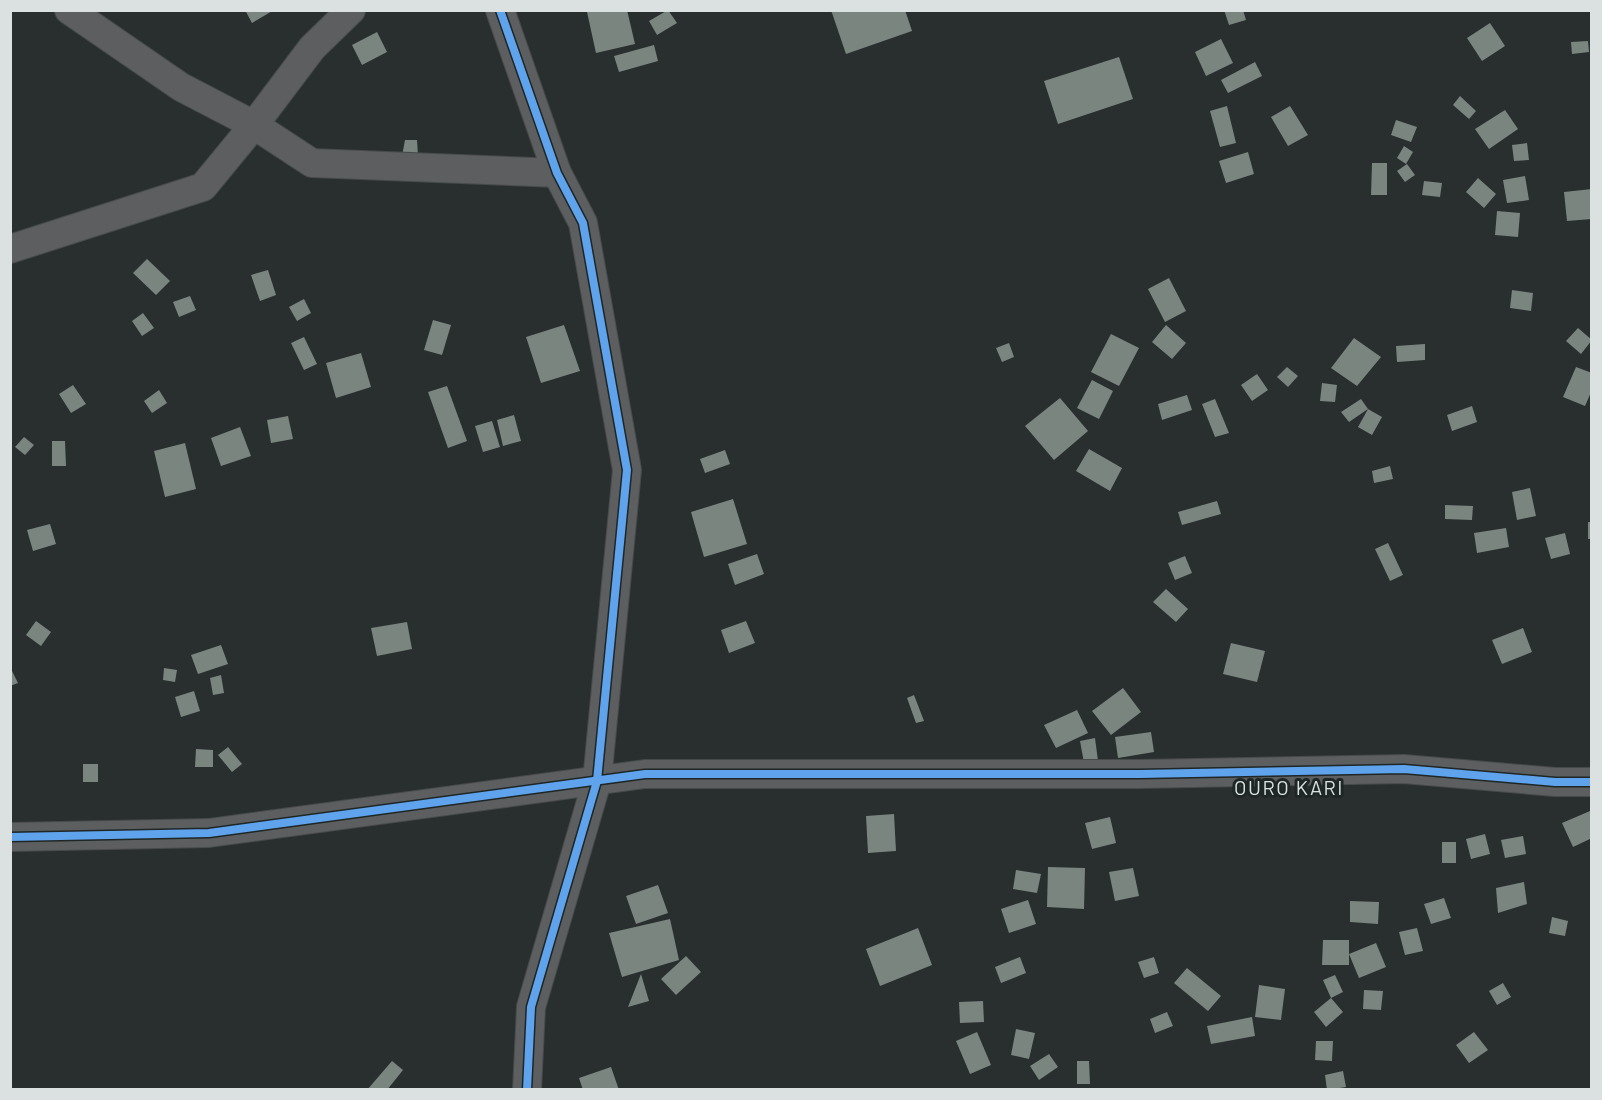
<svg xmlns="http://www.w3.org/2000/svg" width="1602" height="1100" font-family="Barlow,sans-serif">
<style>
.building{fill:#7a8580}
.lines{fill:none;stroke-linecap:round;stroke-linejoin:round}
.minor-casing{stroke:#464a4a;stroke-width:30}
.minor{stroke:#5c5e5f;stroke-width:28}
.cycleway-casing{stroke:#1e2626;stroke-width:11}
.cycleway{stroke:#60a3ed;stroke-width:8}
.labels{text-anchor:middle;stroke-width:6;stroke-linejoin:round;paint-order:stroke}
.quarter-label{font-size:20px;letter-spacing:1.5px;fill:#dbe1e1;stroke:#1e2626}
</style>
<rect width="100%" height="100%" fill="#292e2e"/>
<g class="building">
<path d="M245 10H274L252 23Z"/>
<path d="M594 10H627L635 44 596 53 587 12Z"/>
<path d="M668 10 677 23 657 35 649 21Z"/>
<path d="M831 10H905L912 31 846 54Z"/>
<path d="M1224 10H1243L1246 20 1229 25Z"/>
<path d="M1490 23 1505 46 1482 61 1467 38Z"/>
<path d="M377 32 387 52 362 65 352 45Z"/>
<path d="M1221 39 1233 63 1206 76 1195 52Z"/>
<path d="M1588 41 1589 52 1572 54 1571 42Z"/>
<path d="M654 45 658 61 619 72 614 56Z"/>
<path d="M1119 57 1133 99 1058 124 1044 81Z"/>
<path d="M1255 62 1262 76 1228 93 1221 80Z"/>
<path d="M1460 96 1476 111 1469 119 1453 105Z"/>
<path d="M1227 106 1236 143 1220 147 1210 111Z"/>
<path d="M1290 106 1308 135 1288 146 1271 117Z"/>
<path d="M1505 110 1518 129 1489 149 1475 129Z"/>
<path d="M1396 120 1417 127 1411 142 1391 135Z"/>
<path d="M405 140H417L418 156H402Z"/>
<path d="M1527 143 1529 160 1514 161 1512 145Z"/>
<path d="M1404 146 1413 152 1406 164 1397 158Z"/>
<path d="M1248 152 1254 174 1226 183 1219 161Z"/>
<path d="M1372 163H1387V195H1371Z"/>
<path d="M1407 164 1415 175 1405 182 1397 171Z"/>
<path d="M1525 176 1529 200 1507 203 1503 180Z"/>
<path d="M1478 178 1496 194 1484 208 1466 192Z"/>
<path d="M1424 181 1442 183 1440 197 1422 195Z"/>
<path d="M1592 189V219L1567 221 1564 192Z"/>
<path d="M1497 211 1520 213 1518 237 1495 235Z"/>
<path d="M147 259 170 281 156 295 133 273Z"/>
<path d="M268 270 276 295 260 301 251 275Z"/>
<path d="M1169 278 1186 311 1165 322 1148 289Z"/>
<path d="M1512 290 1533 293 1531 311 1510 308Z"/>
<path d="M190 296 196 310 179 317 173 302Z"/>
<path d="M304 299 311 313 297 321 289 307Z"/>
<path d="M143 313 154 328 142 336 132 321Z"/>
<path d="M433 320 451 325 442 355 424 350Z"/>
<path d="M564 325 580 371 541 383 526 337Z"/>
<path d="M1166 325 1186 343 1172 359 1152 342Z"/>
<path d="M1578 328 1592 340 1581 354 1566 341Z"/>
<path d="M1111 334 1139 348 1119 386 1091 372Z"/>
<path d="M304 337 317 364 304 370 291 343Z"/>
<path d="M1354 338 1381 357 1357 386 1331 368Z"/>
<path d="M1009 343 1014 357 1002 362 996 348Z"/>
<path d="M1425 344V360L1397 362 1396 346Z"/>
<path d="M361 353 371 387 336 398 326 363Z"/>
<path d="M1287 367 1298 376 1288 387 1277 377Z"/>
<path d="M1576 367 1592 373V390L1585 406 1563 397Z"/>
<path d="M1257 374 1268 390 1252 401 1241 385Z"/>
<path d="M1092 380 1113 391 1099 419 1077 408Z"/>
<path d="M1322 383 1337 385 1335 402 1320 401Z"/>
<path d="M73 385 86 404 71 413 59 394Z"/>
<path d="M447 386 467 441 448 448 428 392Z"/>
<path d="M159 390 167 403 152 413 144 401Z"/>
<path d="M1187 395 1192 410 1162 420 1158 404Z"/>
<path d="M1060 398 1088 431 1054 460 1025 426Z"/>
<path d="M1215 399 1229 433 1215 437 1202 404Z"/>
<path d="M1361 399 1368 409 1382 417 1372 435 1358 427 1368 409 1349 422 1341 412Z"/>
<path d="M1472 406 1477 422 1452 431 1447 415Z"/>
<path d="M514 415 521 441 503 446 497 420Z"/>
<path d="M288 416 293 439 271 443 267 420Z"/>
<path d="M492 421 500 447 483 452 475 426Z"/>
<path d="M240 427 251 456 221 466 211 438Z"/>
<path d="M24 437 34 445 25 455 15 447Z"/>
<path d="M52 441H65L66 466H52Z"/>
<path d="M185 443 196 489 165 497 154 451Z"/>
<path d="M1089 449 1122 468 1110 491 1076 471Z"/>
<path d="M725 450 730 464 705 473 700 459Z"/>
<path d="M1390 466 1393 479 1374 483 1372 471Z"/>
<path d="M1530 488 1536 516 1517 520 1512 492Z"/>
<path d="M733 499 747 544 704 557 691 512Z"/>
<path d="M1217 501 1221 514 1182 525 1178 512Z"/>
<path d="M1445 505 1473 506 1472 520 1445 519Z"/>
<rect x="1588" y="522" width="4" height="17"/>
<path d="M50 524 56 544 33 551 27 530Z"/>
<path d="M1506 528 1509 547 1477 553 1474 533Z"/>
<path d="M1565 533 1570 554 1551 559 1545 538Z"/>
<path d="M1388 543 1403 575 1390 581 1375 549Z"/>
<path d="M757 554 764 574 735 585 728 564Z"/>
<path d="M1185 556 1192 573 1175 580 1168 563Z"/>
<path d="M1166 589 1188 609 1176 622 1153 602Z"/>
<path d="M36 621 51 632 41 646 26 635Z"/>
<path d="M746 621 755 643 729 653 721 630Z"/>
<path d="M407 622 412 649 377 656 371 628Z"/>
<path d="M1523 628 1532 652 1502 664 1492 640Z"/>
<path d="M1231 643 1265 651 1257 682 1223 674Z"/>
<path d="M221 645 228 664 198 674 191 655Z"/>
<path d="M10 667 18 683 10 686Z"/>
<path d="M164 668 177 670 175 682 163 680Z"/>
<path d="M221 675 224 693 213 695 210 678Z"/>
<path d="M1123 688 1141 712 1111 735 1092 711Z"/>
<path d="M194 691 200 711 181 717 175 697Z"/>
<path d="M914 695 924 721 916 723 907 698Z"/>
<path d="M1077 710 1088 733 1056 748 1044 725Z"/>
<path d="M1151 732 1154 752 1118 758 1115 737Z"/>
<path d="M1095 738 1098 761 1084 763 1080 741Z"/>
<path d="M228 747 242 764 232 772 218 755Z"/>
<path d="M196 749 213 750V767H195Z"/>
<rect x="83" y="764" width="15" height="18"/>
<path d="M1590 811 1592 815V838L1573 847 1562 823Z"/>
<path d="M894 814 896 851 868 853 866 816Z"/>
<path d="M1110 817 1116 843 1092 849 1085 823Z"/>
<path d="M1485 834 1490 854 1471 859 1466 839Z"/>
<path d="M1523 836 1526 854 1505 858 1501 840Z"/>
<rect x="1442" y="842" width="14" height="21"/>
<path d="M1048 867 1085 868 1084 909 1047 907Z"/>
<path d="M1133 868 1139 896 1115 901 1109 872Z"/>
<path d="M1016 870 1041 874 1037 893 1013 889Z"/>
<path d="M1524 882 1527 904 1498 913 1496 888Z"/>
<path d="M658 885 668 913 636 924 626 896Z"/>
<path d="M1444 898 1451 918 1431 924 1424 904Z"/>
<path d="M1028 900 1036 924 1009 933 1001 909Z"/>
<path d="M1350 901 1379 902 1378 924 1350 922Z"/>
<path d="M1552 917 1568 921 1565 936 1549 933Z"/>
<path d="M670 919 679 960 622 977 609 933Z"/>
<path d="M918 928 932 965 880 986 866 949Z"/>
<path d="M1417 928 1423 951 1405 955 1399 932Z"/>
<path d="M1323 940H1349V965H1322Z"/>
<path d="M1376 943 1386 967 1359 978 1349 954Z"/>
<path d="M686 956 701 972 676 995 661 979Z"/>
<path d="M1020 957 1026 973 1001 983 995 967Z"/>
<path d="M1154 957 1159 973 1144 978 1138 962Z"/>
<path d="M1187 968 1221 996 1208 1011 1174 983Z"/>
<path d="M641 974 649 1001 628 1007Z"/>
<path d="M1335 975 1343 992 1331 998 1323 980Z"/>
<path d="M1503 983 1511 997 1497 1005 1489 991Z"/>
<path d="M1259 985 1285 989 1281 1020 1255 1017Z"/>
<path d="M1364 990 1383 991 1381 1010 1363 1009Z"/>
<path d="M1331 998 1343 1012 1326 1027 1314 1012Z"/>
<path d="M983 1001 984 1022 960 1023 959 1002Z"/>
<path d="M1167 1012 1173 1026 1155 1033 1150 1019Z"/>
<path d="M1252 1017 1255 1036 1211 1044 1207 1026Z"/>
<path d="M1016 1029 1035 1033 1029 1059 1011 1055Z"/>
<path d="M977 1032 991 1065 970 1074 956 1041Z"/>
<path d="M1474 1032 1488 1050 1469 1063 1456 1045Z"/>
<path d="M1316 1041H1333L1332 1061 1315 1060Z"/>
<path d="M1049 1054 1058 1067 1039 1080 1030 1066Z"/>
<path d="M392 1061 403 1070 387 1090H367Z"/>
<path d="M1077 1061H1089L1090 1084H1077Z"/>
<path d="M611 1067 619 1090H583L579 1078Z"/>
<path d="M1343 1071 1346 1087 1327 1090 1325 1075Z"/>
</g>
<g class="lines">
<defs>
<g id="minor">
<path d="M69 10 181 87 254 125 312 163 557 173"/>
<path d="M500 10 557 173 583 223 627 470 597 781 531 1007 527 1090"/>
<path d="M10 249 203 187 254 125 312 48 351 10"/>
<path d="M10 837 209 833 645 774H1140L1404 769 1555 782H1592"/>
</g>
</defs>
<use href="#minor" class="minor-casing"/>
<use href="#minor" class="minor"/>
<defs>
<g id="cycleway">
<path d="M500 10 557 173 583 223 627 470 597 781 531 1007 527 1090"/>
<path d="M10 837 209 833 645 774H1140L1404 769 1555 782H1592"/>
</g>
</defs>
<use href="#cycleway" class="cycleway-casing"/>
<use href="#cycleway" class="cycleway"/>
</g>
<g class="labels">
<g class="quarter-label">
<text x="1289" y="795">OURO KARI</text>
</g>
</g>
<rect width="1602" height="1100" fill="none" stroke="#dbe1e1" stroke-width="24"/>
</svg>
